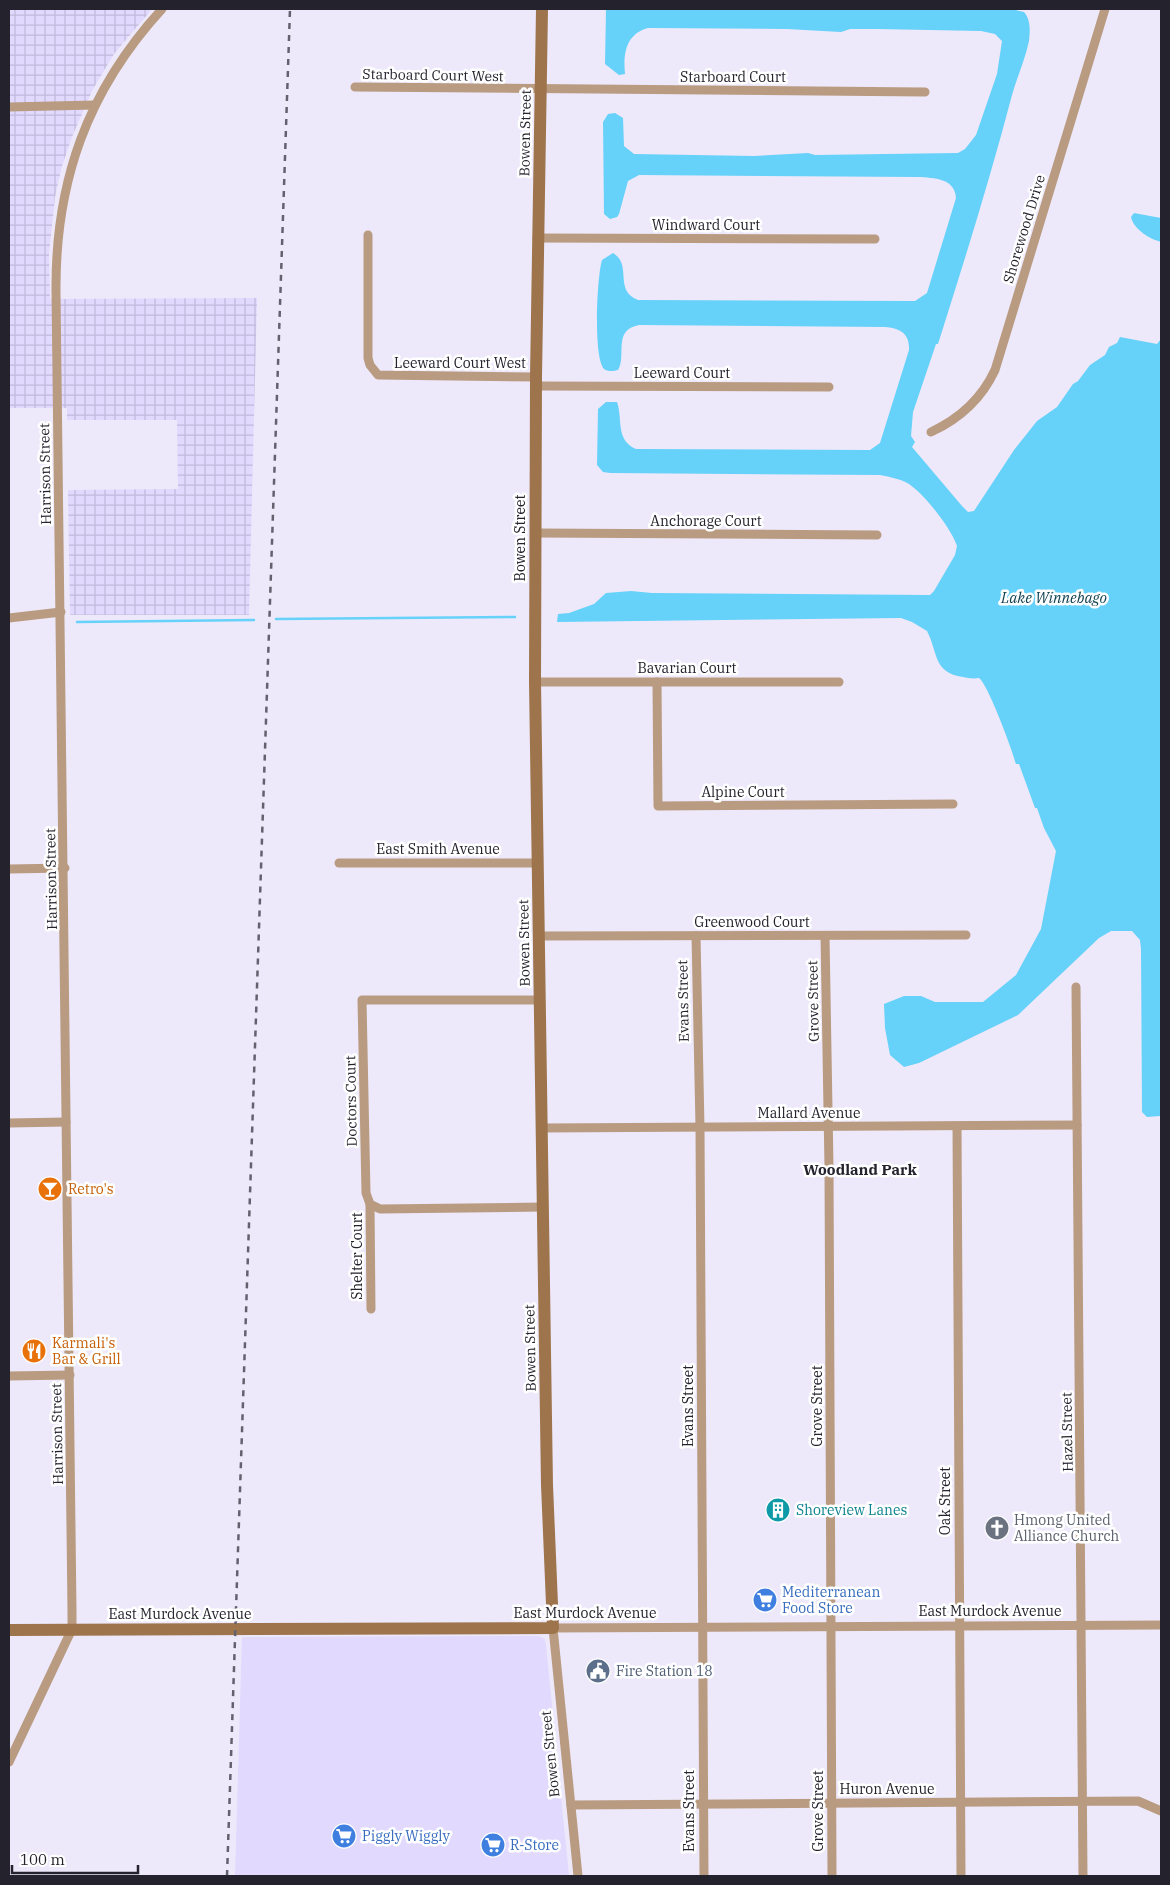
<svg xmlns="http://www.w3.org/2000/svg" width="1170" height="1885" font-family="'IBM Plex Serif',serif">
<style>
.built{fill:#e1d9fe}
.industrial{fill:url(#industrial-grid)}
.water{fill:#66d1f9}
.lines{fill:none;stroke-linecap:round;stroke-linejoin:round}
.stream{stroke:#66d1f9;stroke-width:2.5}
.minor{stroke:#b99b81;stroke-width:9}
.secondary{stroke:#9e744c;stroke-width:12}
.rail{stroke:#64616f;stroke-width:2.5;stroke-dasharray:6 6;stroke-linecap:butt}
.labels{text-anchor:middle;stroke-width:5;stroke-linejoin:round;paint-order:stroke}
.street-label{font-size:14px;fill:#24222d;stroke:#fff}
.food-label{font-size:14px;fill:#c56008;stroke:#fff;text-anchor:start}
.culture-label{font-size:14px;fill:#0d838f;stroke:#fff;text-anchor:start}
.worship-label{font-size:14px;fill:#5b616d;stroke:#fff;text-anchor:start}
.shop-label{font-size:14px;fill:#366cbe;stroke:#fff;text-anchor:start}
.service-label{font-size:14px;fill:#4e5e75;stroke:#fff;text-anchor:start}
.water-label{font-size:15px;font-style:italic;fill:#0e3f4f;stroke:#fff}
.neighbourhood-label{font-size:15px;font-weight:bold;fill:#24222d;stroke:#fff}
</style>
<defs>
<pattern id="industrial-grid" width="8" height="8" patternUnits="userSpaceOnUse" patternTransform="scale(1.25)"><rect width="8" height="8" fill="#e1d9fe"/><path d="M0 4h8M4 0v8" fill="none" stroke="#c1bada"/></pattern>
</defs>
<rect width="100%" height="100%" fill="#ede9fb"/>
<path class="built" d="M539 1636 545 1639 546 1645 569 1876H235L242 1637Z"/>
<path class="industrial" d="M9 9H152L114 54 93 89 72 137 62 166 55 197 49 254 50 299 257 298 249 615H70L68 490 178 489 177 420H67V408H9Z"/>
<g class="water">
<path d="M606 9H1011L1024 12C1031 20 1030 31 1029 41 1025 60 1017 77 1012 95 990 179 964 262 938 344H936L913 412 911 436 915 442 912 447 962 506 968 512 974 511 1014 450 1037 421 1057 407 1073 384 1078 381 1090 365 1105 355 1109 347 1117 343 1120 337 1157 344 1161 339 1160 1116 1147 1117 1142 1112 1141 949 1140 940 1132 931H1111L1099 938 1018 1015 919 1063 904 1067 890 1055 885 1028 884 1004 904 996H921L935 1002H983L1016 975 1041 929 1056 851 1044 828 1037 808H1035L1019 764H1016C1013 752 988 684 979 678 973 679 968 678 963 677 933 673 938 652 927 631L912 622 901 618 557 622 558 614 569 613 594 604 606 593 631 591 652 593 930 595 934 591 955 555 957 546C951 528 925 495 909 484 901 479 890 477 880 475L610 473 603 472 597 465 598 409 606 402H617C623 419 615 440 636 449L870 450 880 443 909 350C910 333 899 328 885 327L639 325C612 330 627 356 618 370 614 371 608 372 604 369 593 357 597 276 602 260L613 253C633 265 613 290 638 300L915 301 927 293 956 198C955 178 934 178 918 177L639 175 628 181 619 214 617 217 610 219 604 214 603 122 608 114 615 113 623 118 624 146 634 154 754 156 808 153 815 155 958 153 965 149 976 135 997 74 1002 41 995 34 981 31 877 29H850L841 32 787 29 648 28C626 34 623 53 625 74L619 75 605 64Z"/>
<path d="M1134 213 1161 218V242C1150 239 1134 230 1131 217Z"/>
</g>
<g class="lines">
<g class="stream">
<path d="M276 619 515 617"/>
<path d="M77 622 254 620"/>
</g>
<g class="minor">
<path d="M355 87 925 92"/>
<path d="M9 107 95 105"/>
<path d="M368 235V358L370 365 378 375 536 377"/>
<path d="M537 238 875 239"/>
<path d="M536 386 829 387"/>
<path d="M931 432C959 419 982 398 995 370L1105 9"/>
<path d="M535 533 877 535"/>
<path d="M9 618 61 612"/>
<path d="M535 682H839"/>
<path d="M657 682 658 806 953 804"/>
<path d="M339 863H538"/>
<path d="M9 869 65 868"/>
<path d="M539 936 966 935"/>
<path d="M696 936 700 1127 704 1876"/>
<path d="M825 936 829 1167 832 1876"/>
<path d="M1076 987 1083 1876"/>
<path d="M540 1000H362L366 1193 370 1204 380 1209 543 1207"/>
<path d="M9 1123 66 1122"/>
<path d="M957 1126 961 1876"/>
<path d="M542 1128 1077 1125"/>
<path d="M370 1204 371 1309"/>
<path d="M9 1376 70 1375"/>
<path d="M9 1762 72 1629V1611L56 292C55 182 87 91 162 9"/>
<path d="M571 1805 1138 1801 1161 1811"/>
<path d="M578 1876 553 1628 1161 1625"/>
</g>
<path class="secondary" d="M9 1630 553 1628 547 1485 535 682 536 377 542 9"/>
<path class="rail" d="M227 1876 290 9"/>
</g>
<defs>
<symbol id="bar-disc" viewBox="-11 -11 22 22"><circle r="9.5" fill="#e8710a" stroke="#fff"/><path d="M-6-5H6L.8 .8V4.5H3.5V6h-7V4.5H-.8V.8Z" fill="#fff"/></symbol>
<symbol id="restaurant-disc" viewBox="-11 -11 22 22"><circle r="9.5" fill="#e8710a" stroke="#fff"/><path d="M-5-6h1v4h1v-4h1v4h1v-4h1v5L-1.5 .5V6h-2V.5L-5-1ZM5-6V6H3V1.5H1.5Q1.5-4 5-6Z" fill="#fff"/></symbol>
<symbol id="building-disc" viewBox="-11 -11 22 22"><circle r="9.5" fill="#0f9aa8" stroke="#fff"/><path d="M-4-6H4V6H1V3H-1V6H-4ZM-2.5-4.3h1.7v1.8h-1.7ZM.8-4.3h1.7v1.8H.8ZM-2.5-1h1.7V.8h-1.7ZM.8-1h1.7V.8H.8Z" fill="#fff"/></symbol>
<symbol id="church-disc" viewBox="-11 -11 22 22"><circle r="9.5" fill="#6b7280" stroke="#fff"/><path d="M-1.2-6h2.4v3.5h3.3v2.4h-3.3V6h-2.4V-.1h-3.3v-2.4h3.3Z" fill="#fff"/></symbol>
<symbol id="supermarket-disc" viewBox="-11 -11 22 22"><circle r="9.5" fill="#3f7fe0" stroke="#fff"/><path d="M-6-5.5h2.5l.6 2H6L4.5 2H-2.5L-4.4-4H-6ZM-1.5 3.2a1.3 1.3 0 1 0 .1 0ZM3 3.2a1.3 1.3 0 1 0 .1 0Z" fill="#fff"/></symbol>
<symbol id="civic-disc" viewBox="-11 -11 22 22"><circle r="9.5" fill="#5c6f8a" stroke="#fff"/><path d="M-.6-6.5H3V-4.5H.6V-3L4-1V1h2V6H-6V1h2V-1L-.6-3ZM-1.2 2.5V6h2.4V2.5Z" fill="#fff"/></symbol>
</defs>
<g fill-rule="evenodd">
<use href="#bar-disc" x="36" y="1175" width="28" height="28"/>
<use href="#restaurant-disc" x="20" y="1337" width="28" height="28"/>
<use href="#building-disc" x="764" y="1496" width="28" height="28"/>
<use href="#church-disc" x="983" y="1514" width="28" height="28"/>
<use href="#supermarket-disc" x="751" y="1586" width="28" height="28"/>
<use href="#civic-disc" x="584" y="1657" width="28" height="28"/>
<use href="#supermarket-disc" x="330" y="1822" width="28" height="28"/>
<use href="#supermarket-disc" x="479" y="1831" width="28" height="28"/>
</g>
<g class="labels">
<g class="street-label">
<text transform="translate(433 75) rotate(1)" y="5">Starboard Court West</text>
<text x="733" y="82">Starboard Court</text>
<text transform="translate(525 133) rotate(-89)" y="5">Bowen Street</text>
<text x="706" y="230">Windward Court</text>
<text transform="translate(1024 229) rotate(-73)" y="5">Shorewood Drive</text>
<text x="460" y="368">Leeward Court West</text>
<text x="682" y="378">Leeward Court</text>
<text transform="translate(45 474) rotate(-91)" y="5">Harrison Street</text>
<text x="706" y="526">Anchorage Court</text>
<text transform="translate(520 538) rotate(-90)" y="5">Bowen Street</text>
<text x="687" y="673">Bavarian Court</text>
<text x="743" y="797">Alpine Court</text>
<text x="438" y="854">East Smith Avenue</text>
<text transform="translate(51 879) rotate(-91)" y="5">Harrison Street</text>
<text x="752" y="927">Greenwood Court</text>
<text transform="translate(524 943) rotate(-91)" y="5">Bowen Street</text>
<text transform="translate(683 1001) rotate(-91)" y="5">Evans Street</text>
<text transform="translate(813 1001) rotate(-91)" y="5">Grove Street</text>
<text transform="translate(351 1101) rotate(-91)" y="5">Doctors Court</text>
<text x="809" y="1118">Mallard Avenue</text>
<text transform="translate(357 1256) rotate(-90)" y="5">Shelter Court</text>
<text transform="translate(530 1348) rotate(-91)" y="5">Bowen Street</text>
<text transform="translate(688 1406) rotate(-90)" y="5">Evans Street</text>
<text transform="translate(817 1406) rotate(-90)" y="5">Grove Street</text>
<text transform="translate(1067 1432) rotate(-91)" y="5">Hazel Street</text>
<text transform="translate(57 1434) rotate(-91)" y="5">Harrison Street</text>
<text transform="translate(945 1501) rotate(-90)" y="5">Oak Street</text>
<text x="990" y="1616">East Murdock Avenue</text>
<text x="585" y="1618">East Murdock Avenue</text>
<text x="180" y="1619">East Murdock Avenue</text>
<text transform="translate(550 1754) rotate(-96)" y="5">Bowen Street</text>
<text x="887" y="1794">Huron Avenue</text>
<text transform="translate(689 1811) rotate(-90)" y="5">Evans Street</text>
<text transform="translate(818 1811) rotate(-90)" y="5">Grove Street</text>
</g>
<g class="food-label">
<text x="68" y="1194">Retro's</text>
<text x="52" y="1348">Karmali's<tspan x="52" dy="16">Bar &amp; Grill</tspan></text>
</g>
<g class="culture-label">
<text x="796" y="1515">Shoreview Lanes</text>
</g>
<g class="worship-label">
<text x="1014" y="1525">Hmong United<tspan x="1014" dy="16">Alliance Church</tspan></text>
</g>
<g class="shop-label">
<text x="782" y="1597">Mediterranean<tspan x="782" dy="16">Food Store</tspan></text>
<text x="362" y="1841">Piggly Wiggly</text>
<text x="510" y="1850">R-Store</text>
</g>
<g class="service-label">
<text x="616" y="1676">Fire Station 18</text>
</g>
<g class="water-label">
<text x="1054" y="603">Lake Winnebago</text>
</g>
<g class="neighbourhood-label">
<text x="860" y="1175">Woodland Park</text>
</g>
</g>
<rect width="1170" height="1885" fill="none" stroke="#24222d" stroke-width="20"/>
<path d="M12 1865v8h126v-8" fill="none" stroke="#24222d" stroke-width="2.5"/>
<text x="20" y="1865" font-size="15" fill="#24222d" stroke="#ffffff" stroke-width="4" paint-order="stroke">100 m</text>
</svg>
